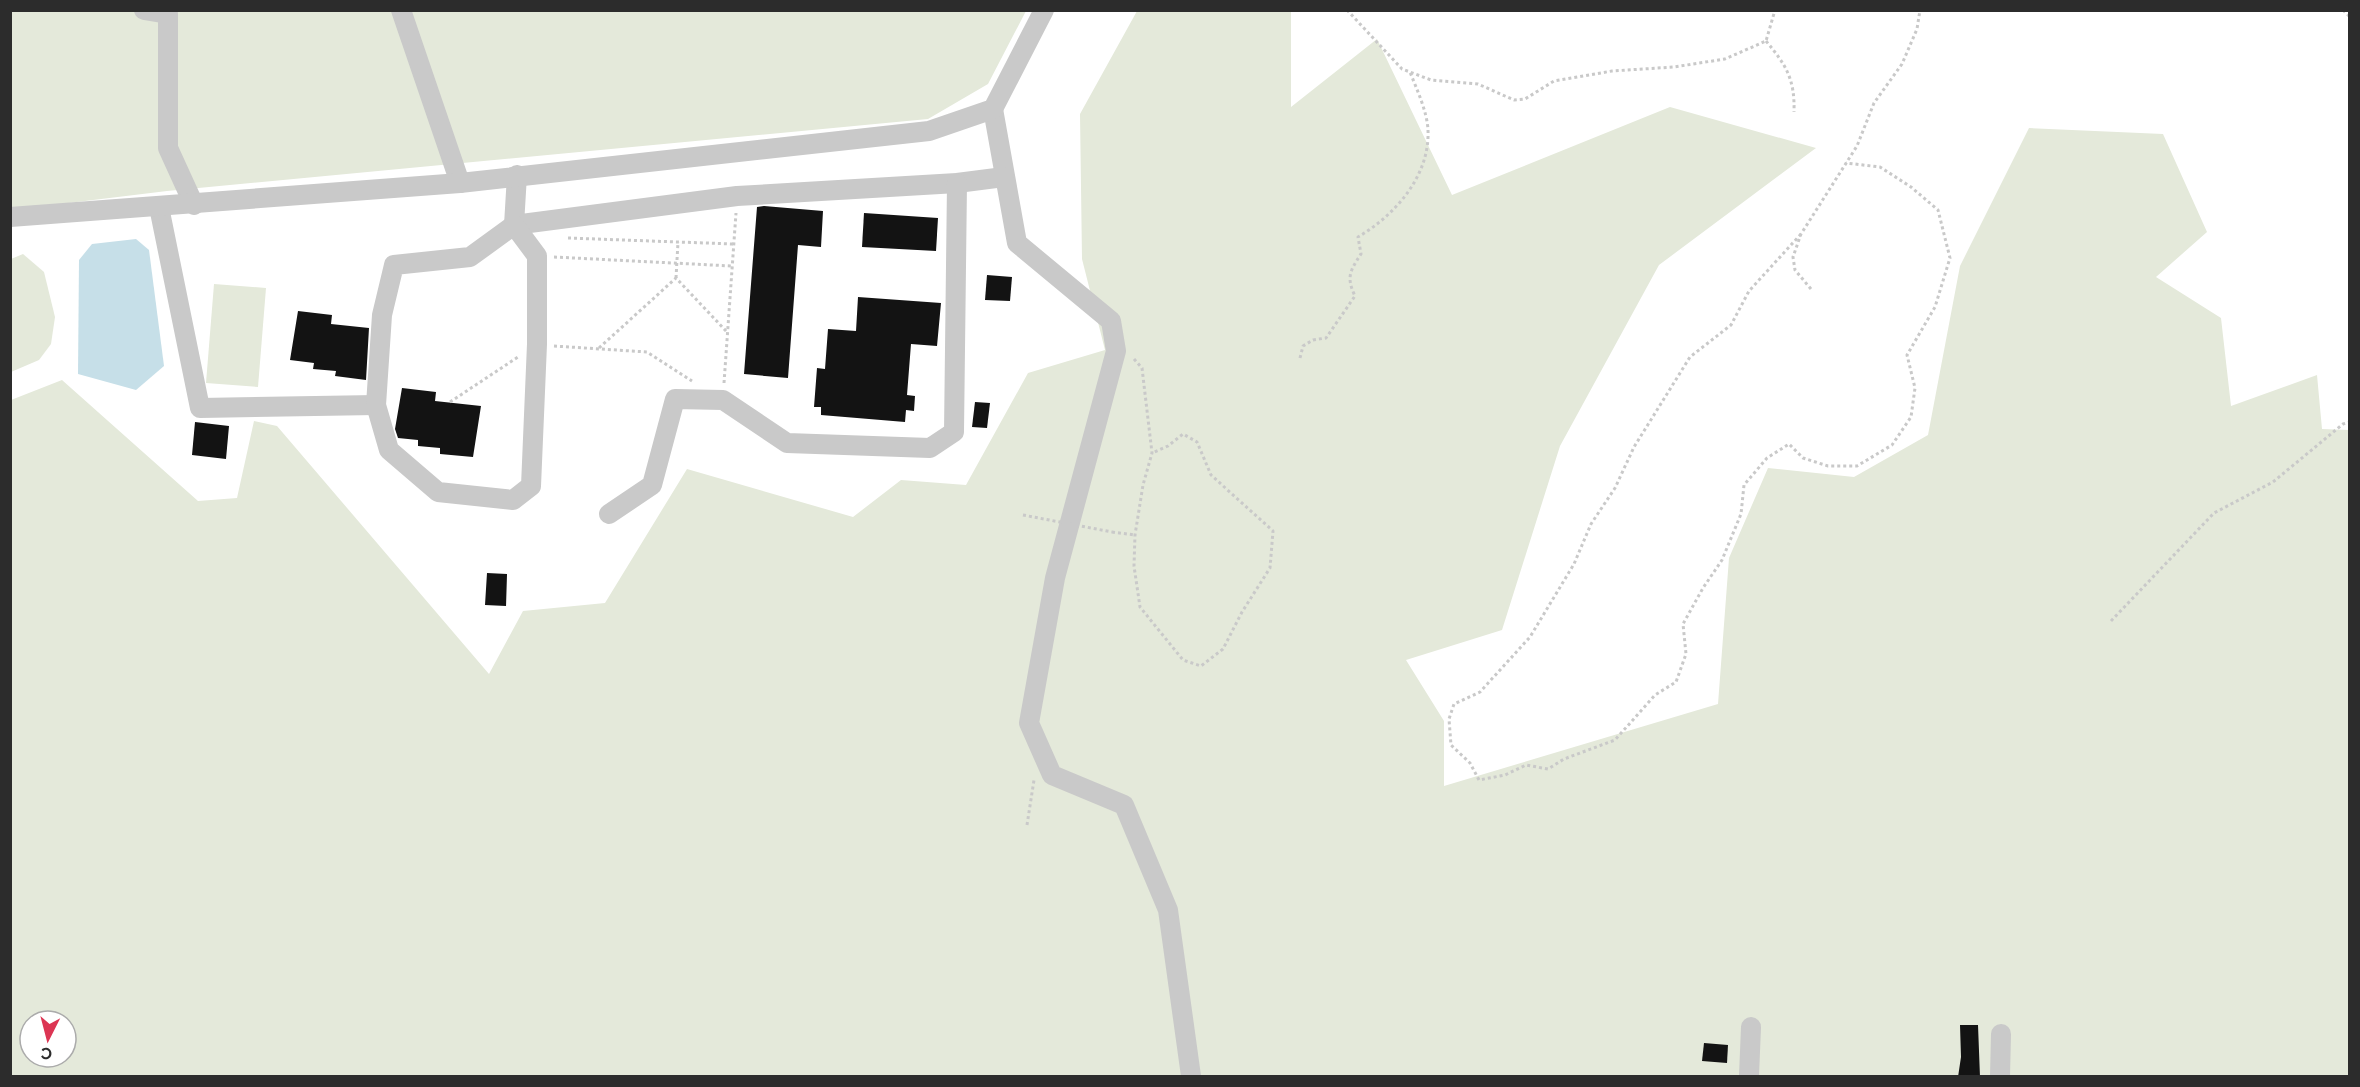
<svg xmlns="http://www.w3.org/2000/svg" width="2360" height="1087" font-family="Raleway,sans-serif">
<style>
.green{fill:#e4e9da;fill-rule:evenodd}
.water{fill:#c6dfe8}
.building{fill:#131313}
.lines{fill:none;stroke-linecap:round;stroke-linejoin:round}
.path{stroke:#c9c9c9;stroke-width:3;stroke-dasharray:3 3;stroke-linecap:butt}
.minor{stroke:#c9c9c9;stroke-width:20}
.path-bridge{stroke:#c9c9c9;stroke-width:3;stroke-dasharray:3 3;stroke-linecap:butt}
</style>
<rect width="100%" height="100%" fill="#fff"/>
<g class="green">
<path d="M10 11H1026L988 84 928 119 167 191 11 210Z"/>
<path d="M1137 11H1291V107L1377 39 1452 195 1670 107 1816 148 1659 265 1560 446 1502 630 1406 660 1444 721V786L1718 704 1729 558 1768 468 1854 477 1928 435 1960 266 2029 128 2163 134 2207 232 2156 277 2221 318 2231 406 2317 375 2322 429 2349 430V1076H11V400L62 380 198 501 237 498 254 421 277 426 489 674 523 611 605 603 687 469 853 517 901 480 966 485 1028 373 1105 350 1082 259 1080 114ZM30 1021H66V1057H30Z"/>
<path d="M23 254 44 272 55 317 51 344 39 360 11 372V259Z"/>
<path d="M214 284 266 288 258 387 206 383Z"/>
</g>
<path class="water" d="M136 239 149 250 164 366 136 390 78 374 79 260 92 244Z"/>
<g class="building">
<path d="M764 206 823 211 821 247 798 245 788 378 744 374 757 207Z"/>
<path d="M864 213 938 218 936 251 862 247Z"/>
<path d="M987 275 1012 277 1010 301 985 300Z"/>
<path d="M858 297 941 303 937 346 911 344 907 395 915 396 914 411 906 410 905 422 821 415V407H814L817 368 825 369 828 329 856 331Z"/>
<path d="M298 311 332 315 331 324 369 328 366 380 335 376 336 371 313 369 314 363 290 360Z"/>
<path d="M402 388 436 392 435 401 481 406 473 457 440 454V448L418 446V440L398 438 395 429Z"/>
<path d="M975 402 990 403 987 428 972 427Z"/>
<path d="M195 422 229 426 226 459 192 455Z"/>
<path d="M487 573 507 574 506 606 485 605Z"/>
<path d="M1960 1025H1978L1980 1077H1958L1961 1057Z"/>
<path d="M1704 1043 1728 1045 1727 1063 1702 1061Z"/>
</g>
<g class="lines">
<g class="path">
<path d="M1347 10 1402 69 1431 80 1478 84 1514 100 1525 99 1554 81 1612 71 1674 67 1725 59 1766 41 1775 10"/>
<path d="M2343 10 2350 17"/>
<path d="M1766 41C1786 65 1795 79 1794 112"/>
<path d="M1801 234 1749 291 1731 325 1690 357 1634 447 1615 488 1591 524 1574 564 1530 637 1480 692 1454 704 1449 719 1451 745 1470 763 1479 780 1505 775 1526 765 1548 769 1564 759 1615 740 1655 695 1676 682 1686 654 1683 624 1703 588 1722 560 1741 514 1744 485 1767 458 1789 444 1803 458 1828 466H1857L1892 445 1911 417 1915 388 1907 355 1935 307 1950 258 1938 210 1911 187 1880 167 1846 163"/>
<path d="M568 238 733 244"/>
<path d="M554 257 732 266"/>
<path d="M676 278 678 242"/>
<path d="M1811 289 1795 270 1793 257 1801 234 1857 146 1874 103 1902 64 1917 29 1920 10"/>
<path d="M554 346 647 352 692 381"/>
<path d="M599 348 676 278 727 332"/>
<path d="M1300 358 1303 346 1313 340 1326 338 1355 296C1346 277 1350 271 1361 254L1358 237C1395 215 1430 176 1428 130 1427 111 1417 90 1410 72"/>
<path d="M1134 359 1142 368 1152 453 1143 485 1135 535 1134 566 1140 607 1183 660 1201 666 1223 649 1242 612 1270 568 1273 531 1211 475 1197 442 1183 434 1168 446 1152 453"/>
<path d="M724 383 736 213"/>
<path d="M450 402 518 357"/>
<path d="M1112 532 1135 535"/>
<path d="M2111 621 2214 513 2273 482 2343 424 2350 422"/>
<path d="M1027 825 1034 780"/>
</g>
<g class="minor">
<path d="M144 10 168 14V148L194 205"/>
<path d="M401 10 460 183"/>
<path d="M993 109 1017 243 1111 321 1116 351 1055 578 1029 723 1052 775 1124 805 1168 910 1191 1076"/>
<path d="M517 175 514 225 737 196 957 183 1004 177"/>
<path d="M159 207 200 408 376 405"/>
<path d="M10 217 460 183 929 131 993 109 1044 10"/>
<path d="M514 225 537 256V344L531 486 513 500 438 492 389 450 376 405 382 315 394 265 470 257Z"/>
<path d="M609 514 652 485 675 399 723 400 787 443 930 448 954 432 957 183"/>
<path d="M1749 1076 1751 1027"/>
<path d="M2000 1076 2001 1034"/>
</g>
<path class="path-bridge" d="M1023 515 1112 532"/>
</g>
<rect width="2360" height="1087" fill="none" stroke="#2c2c2c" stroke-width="24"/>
<g transform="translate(48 1039) rotate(186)"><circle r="28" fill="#ffffff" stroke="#ababab" stroke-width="1.5"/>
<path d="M0-4.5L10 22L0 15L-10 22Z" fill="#dc3553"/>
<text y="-9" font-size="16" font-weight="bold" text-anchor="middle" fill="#2c2c2c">С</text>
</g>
</svg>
